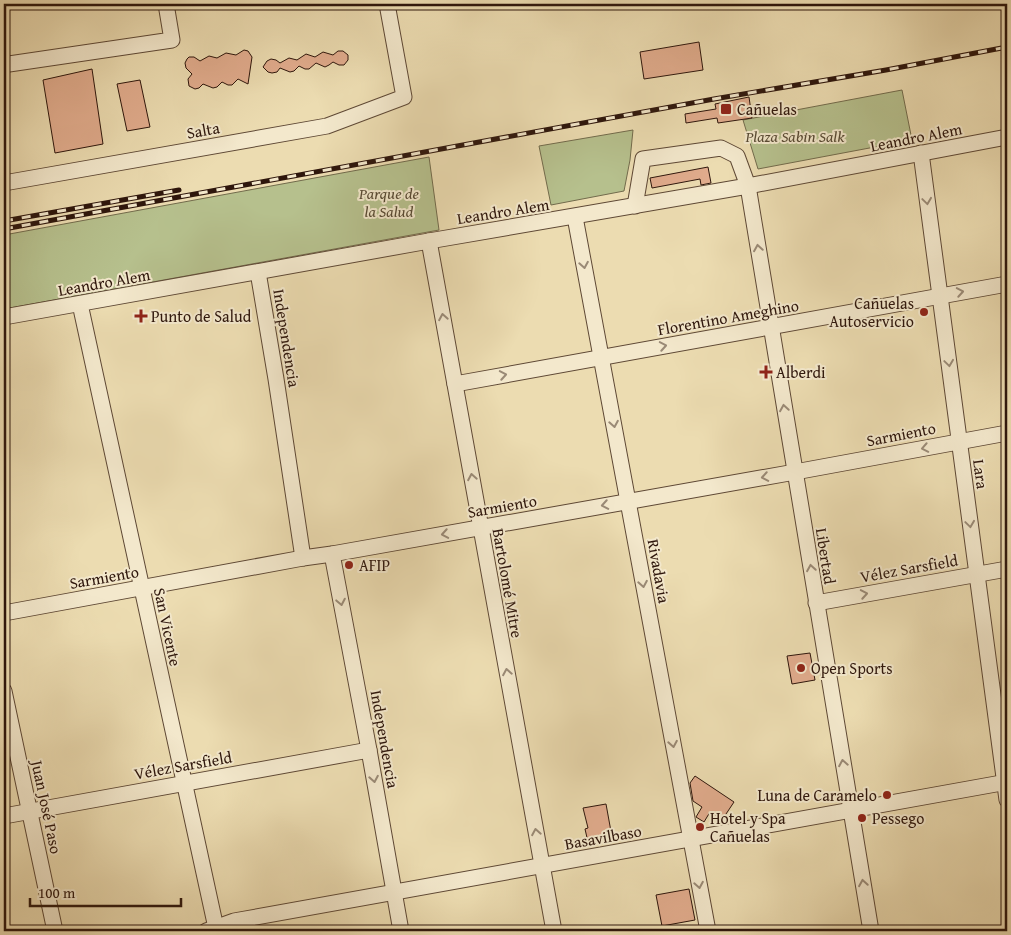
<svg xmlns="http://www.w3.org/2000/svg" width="1011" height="935" font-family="'Gentium Book Plus',serif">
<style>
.green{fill:#b6c08d;stroke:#726b4c}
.building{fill:#e1ac8d;stroke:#2e160c}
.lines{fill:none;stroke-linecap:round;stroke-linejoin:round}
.minor-casing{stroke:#5e4835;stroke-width:17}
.minor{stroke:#f3e8cc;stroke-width:15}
.rail-casing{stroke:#2e160c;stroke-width:5}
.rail{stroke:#f3e8cc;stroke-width:3;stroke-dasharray:9;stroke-linecap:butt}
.oneway{stroke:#9a8a76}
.poi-dot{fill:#8f2418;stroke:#f3e8cc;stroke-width:2}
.labels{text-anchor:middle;stroke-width:4;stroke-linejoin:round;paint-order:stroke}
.poi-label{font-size:16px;fill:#2e160c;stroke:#f3e8cc;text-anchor:start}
.street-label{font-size:16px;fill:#2e160c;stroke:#f3e8cc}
.park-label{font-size:16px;font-style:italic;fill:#574933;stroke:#f3e8cc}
</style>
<rect width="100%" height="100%" fill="#ecdcb1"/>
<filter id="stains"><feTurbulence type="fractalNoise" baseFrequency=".004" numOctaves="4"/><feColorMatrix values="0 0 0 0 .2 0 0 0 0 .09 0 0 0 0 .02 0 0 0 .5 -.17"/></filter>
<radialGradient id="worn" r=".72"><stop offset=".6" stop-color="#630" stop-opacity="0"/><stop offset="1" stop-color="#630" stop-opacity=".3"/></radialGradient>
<g class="green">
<path d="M902 90 912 140 758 169 743 120Z"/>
<path d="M633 130 630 160 624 191 551 205 539 146Z"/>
<path d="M429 157 439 230 4 309V235Z"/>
</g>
<g class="building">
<path d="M699 42 703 70 644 79 640 52Z"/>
<path d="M244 50 248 51 252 57 248 84 238 79 232 85H228L222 82 217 87 213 88 203 84 199 88 195 89 189 86 188 79 192 74 186 68 185 63 187 59 189 57H194L200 61 209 56 217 58 226 53 236 55Z"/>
<path d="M338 51H343L348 55V60L344 65H339L333 62 329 65 325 67 316 63 309 69H305L299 66 294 71 290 72 280 68 277 72 272 73 268 72 263 67 267 61 271 59 276 60 280 63 289 58 297 60 306 54 315 57 323 52 333 55Z"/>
<path d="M92 69 103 144 55 153 43 80Z"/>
<path d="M140 80 150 127 127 131 117 84Z"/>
<path d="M749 97 752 118 718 123 717 118 686 123 685 114 716 109 715 104Z"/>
<path d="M708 167 711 183 701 185 700 179 652 188 650 178Z"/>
<path d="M810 653 815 680 792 684 787 656Z"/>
<path d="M695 776 734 802 722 820 710 812 704 822 696 817 702 807 693 801 690 783Z"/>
<path d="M606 804 612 837 588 842 585 829 588 828 583 808Z"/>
<path d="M689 889 695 920 662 926 656 895Z"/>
</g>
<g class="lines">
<defs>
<g id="minor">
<path d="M9 64 172 40 166 4"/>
<path d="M921 153 1007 800"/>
<path d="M4 183 327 126 404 97 387 4"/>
<path d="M635 206 643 159 721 148 737 156 748 186 871 931"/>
<path d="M575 217 708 931"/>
<path d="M429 241 554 931"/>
<path d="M258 272 276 379 303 558"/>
<path d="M80 304 216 928"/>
<path d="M4 317 429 241 748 186 1007 137"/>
<path d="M455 384 1007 284"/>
<path d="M332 554 369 750 401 931"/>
<path d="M816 603 1007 569"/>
<path d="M4 613 303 558 332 554 795 472 1007 433"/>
<path d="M4 691 55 931"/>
<path d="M4 816 369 750"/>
<path d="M206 931 234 921 1007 782"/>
</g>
</defs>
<use href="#minor" class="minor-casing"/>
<use href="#minor" class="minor"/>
<defs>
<g id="rail">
<path d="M4 221 179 190"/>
<path d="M4 229 714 99 886 70 1007 47"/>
</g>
</defs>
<use href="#rail" class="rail-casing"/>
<use href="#rail" class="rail"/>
</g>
<defs><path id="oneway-chevron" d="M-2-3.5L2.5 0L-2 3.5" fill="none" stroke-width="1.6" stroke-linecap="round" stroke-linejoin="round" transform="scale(1.25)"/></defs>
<g class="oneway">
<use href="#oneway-chevron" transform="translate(927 201) rotate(82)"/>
<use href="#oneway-chevron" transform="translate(758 248) rotate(-99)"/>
<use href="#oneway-chevron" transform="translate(584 265) rotate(80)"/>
<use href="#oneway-chevron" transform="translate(960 292) rotate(-10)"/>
<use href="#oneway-chevron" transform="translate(443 317) rotate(-100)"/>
<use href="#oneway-chevron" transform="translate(663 346) rotate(-10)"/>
<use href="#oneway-chevron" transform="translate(949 363) rotate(82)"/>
<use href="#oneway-chevron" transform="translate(503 375) rotate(-10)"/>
<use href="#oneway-chevron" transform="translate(784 408) rotate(-99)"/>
<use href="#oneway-chevron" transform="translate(614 424) rotate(80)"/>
<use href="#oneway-chevron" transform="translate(925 448) rotate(169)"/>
<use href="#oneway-chevron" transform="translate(472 477) rotate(-100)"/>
<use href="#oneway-chevron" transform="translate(765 477) rotate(170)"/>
<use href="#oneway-chevron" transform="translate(605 505) rotate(170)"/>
<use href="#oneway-chevron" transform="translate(970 524) rotate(82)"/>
<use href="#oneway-chevron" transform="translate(445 534) rotate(170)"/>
<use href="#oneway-chevron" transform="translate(811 568) rotate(-99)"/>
<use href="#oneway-chevron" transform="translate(643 584) rotate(80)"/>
<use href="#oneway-chevron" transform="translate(864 594) rotate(-10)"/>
<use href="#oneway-chevron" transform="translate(341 602) rotate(79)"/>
<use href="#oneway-chevron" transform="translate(507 672) rotate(-100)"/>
<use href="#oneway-chevron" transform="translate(673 744) rotate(80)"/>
<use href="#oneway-chevron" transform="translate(843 763) rotate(-100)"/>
<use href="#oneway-chevron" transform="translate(374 779) rotate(80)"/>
<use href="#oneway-chevron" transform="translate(536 832) rotate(-100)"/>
<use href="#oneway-chevron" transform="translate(863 883) rotate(-99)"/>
<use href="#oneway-chevron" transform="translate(699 885) rotate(80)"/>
</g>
<g class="poi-dot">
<rect x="720" y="103" width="12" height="12" rx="2.5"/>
<circle cx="924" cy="312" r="5"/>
<path d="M138.5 308.5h5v5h5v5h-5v5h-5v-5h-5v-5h5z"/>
<path d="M763.5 364.5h5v5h5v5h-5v5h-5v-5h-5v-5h5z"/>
<circle cx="349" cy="565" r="5"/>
<circle cx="801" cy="668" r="5"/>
<circle cx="887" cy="795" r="5"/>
<circle cx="862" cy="818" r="5"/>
<circle cx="700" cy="827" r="5"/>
</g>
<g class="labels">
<g class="poi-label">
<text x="737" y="115">Cañuelas</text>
<text x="914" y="309" text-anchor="end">Cañuelas<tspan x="914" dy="18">Autoservicio</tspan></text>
<text x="151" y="322">Punto de Salud</text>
<text x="776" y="378">Alberdi</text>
<text x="359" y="571">AFIP</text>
<text x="811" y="674">Open Sports</text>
<text x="877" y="801" text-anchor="end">Luna de Caramelo</text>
<text x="710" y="824">Hotel y Spa<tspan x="710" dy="18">Cañuelas</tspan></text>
<text x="872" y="824">Pessego</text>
</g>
<g class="street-label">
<text transform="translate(203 130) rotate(-10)" y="6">Salta</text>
<text transform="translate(916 137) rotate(-11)" y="6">Leandro Alem</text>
<text transform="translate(503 211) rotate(-9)" y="6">Leandro Alem</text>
<text transform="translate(104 282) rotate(-10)" y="6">Leandro Alem</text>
<text transform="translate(728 317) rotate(-10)" y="6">Florentino Ameghino</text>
<text transform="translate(287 338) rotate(81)" y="6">Independencia</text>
<text transform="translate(901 434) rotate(-11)" y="6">Sarmiento</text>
<text transform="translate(981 474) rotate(82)" y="6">Lara</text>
<text transform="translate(502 506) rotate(-10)" y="6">Sarmiento</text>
<text transform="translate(826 556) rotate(81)" y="6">Libertad</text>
<text transform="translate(909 568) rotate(-10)" y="6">Vélez Sarsfield</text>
<text transform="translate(659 571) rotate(80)" y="6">Rivadavia</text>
<text transform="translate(104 577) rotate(-10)" y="6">Sarmiento</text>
<text transform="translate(508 583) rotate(80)" y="6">Bartolomé Mitre</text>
<text transform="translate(168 627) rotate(78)" y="6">San Vicente</text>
<text transform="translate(385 739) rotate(80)" y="6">Independencia</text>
<text transform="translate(183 765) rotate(-10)" y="6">Vélez Sarsfield</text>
<text transform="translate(47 807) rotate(78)" y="6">Juan José Paso</text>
<text transform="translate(603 837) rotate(-10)" y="6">Basavilbaso</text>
</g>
<g class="park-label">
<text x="795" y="142">Plaza Sabin Salk</text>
<text x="389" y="199">Parque de<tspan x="389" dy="18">la Salud</tspan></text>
</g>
</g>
<rect width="1011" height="935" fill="none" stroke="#ecdcb1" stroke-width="20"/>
<rect x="5" y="5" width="1001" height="925" fill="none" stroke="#2e160c" stroke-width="2.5"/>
<rect x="10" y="10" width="991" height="915" fill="none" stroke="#2e160c"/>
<path d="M30 898v8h151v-8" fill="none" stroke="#2e160c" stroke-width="2.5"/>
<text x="38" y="898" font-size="15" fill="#2e160c" stroke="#f3e8cc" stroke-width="4" paint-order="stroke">100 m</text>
<rect width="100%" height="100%" filter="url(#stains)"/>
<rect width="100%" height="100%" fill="url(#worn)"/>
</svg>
